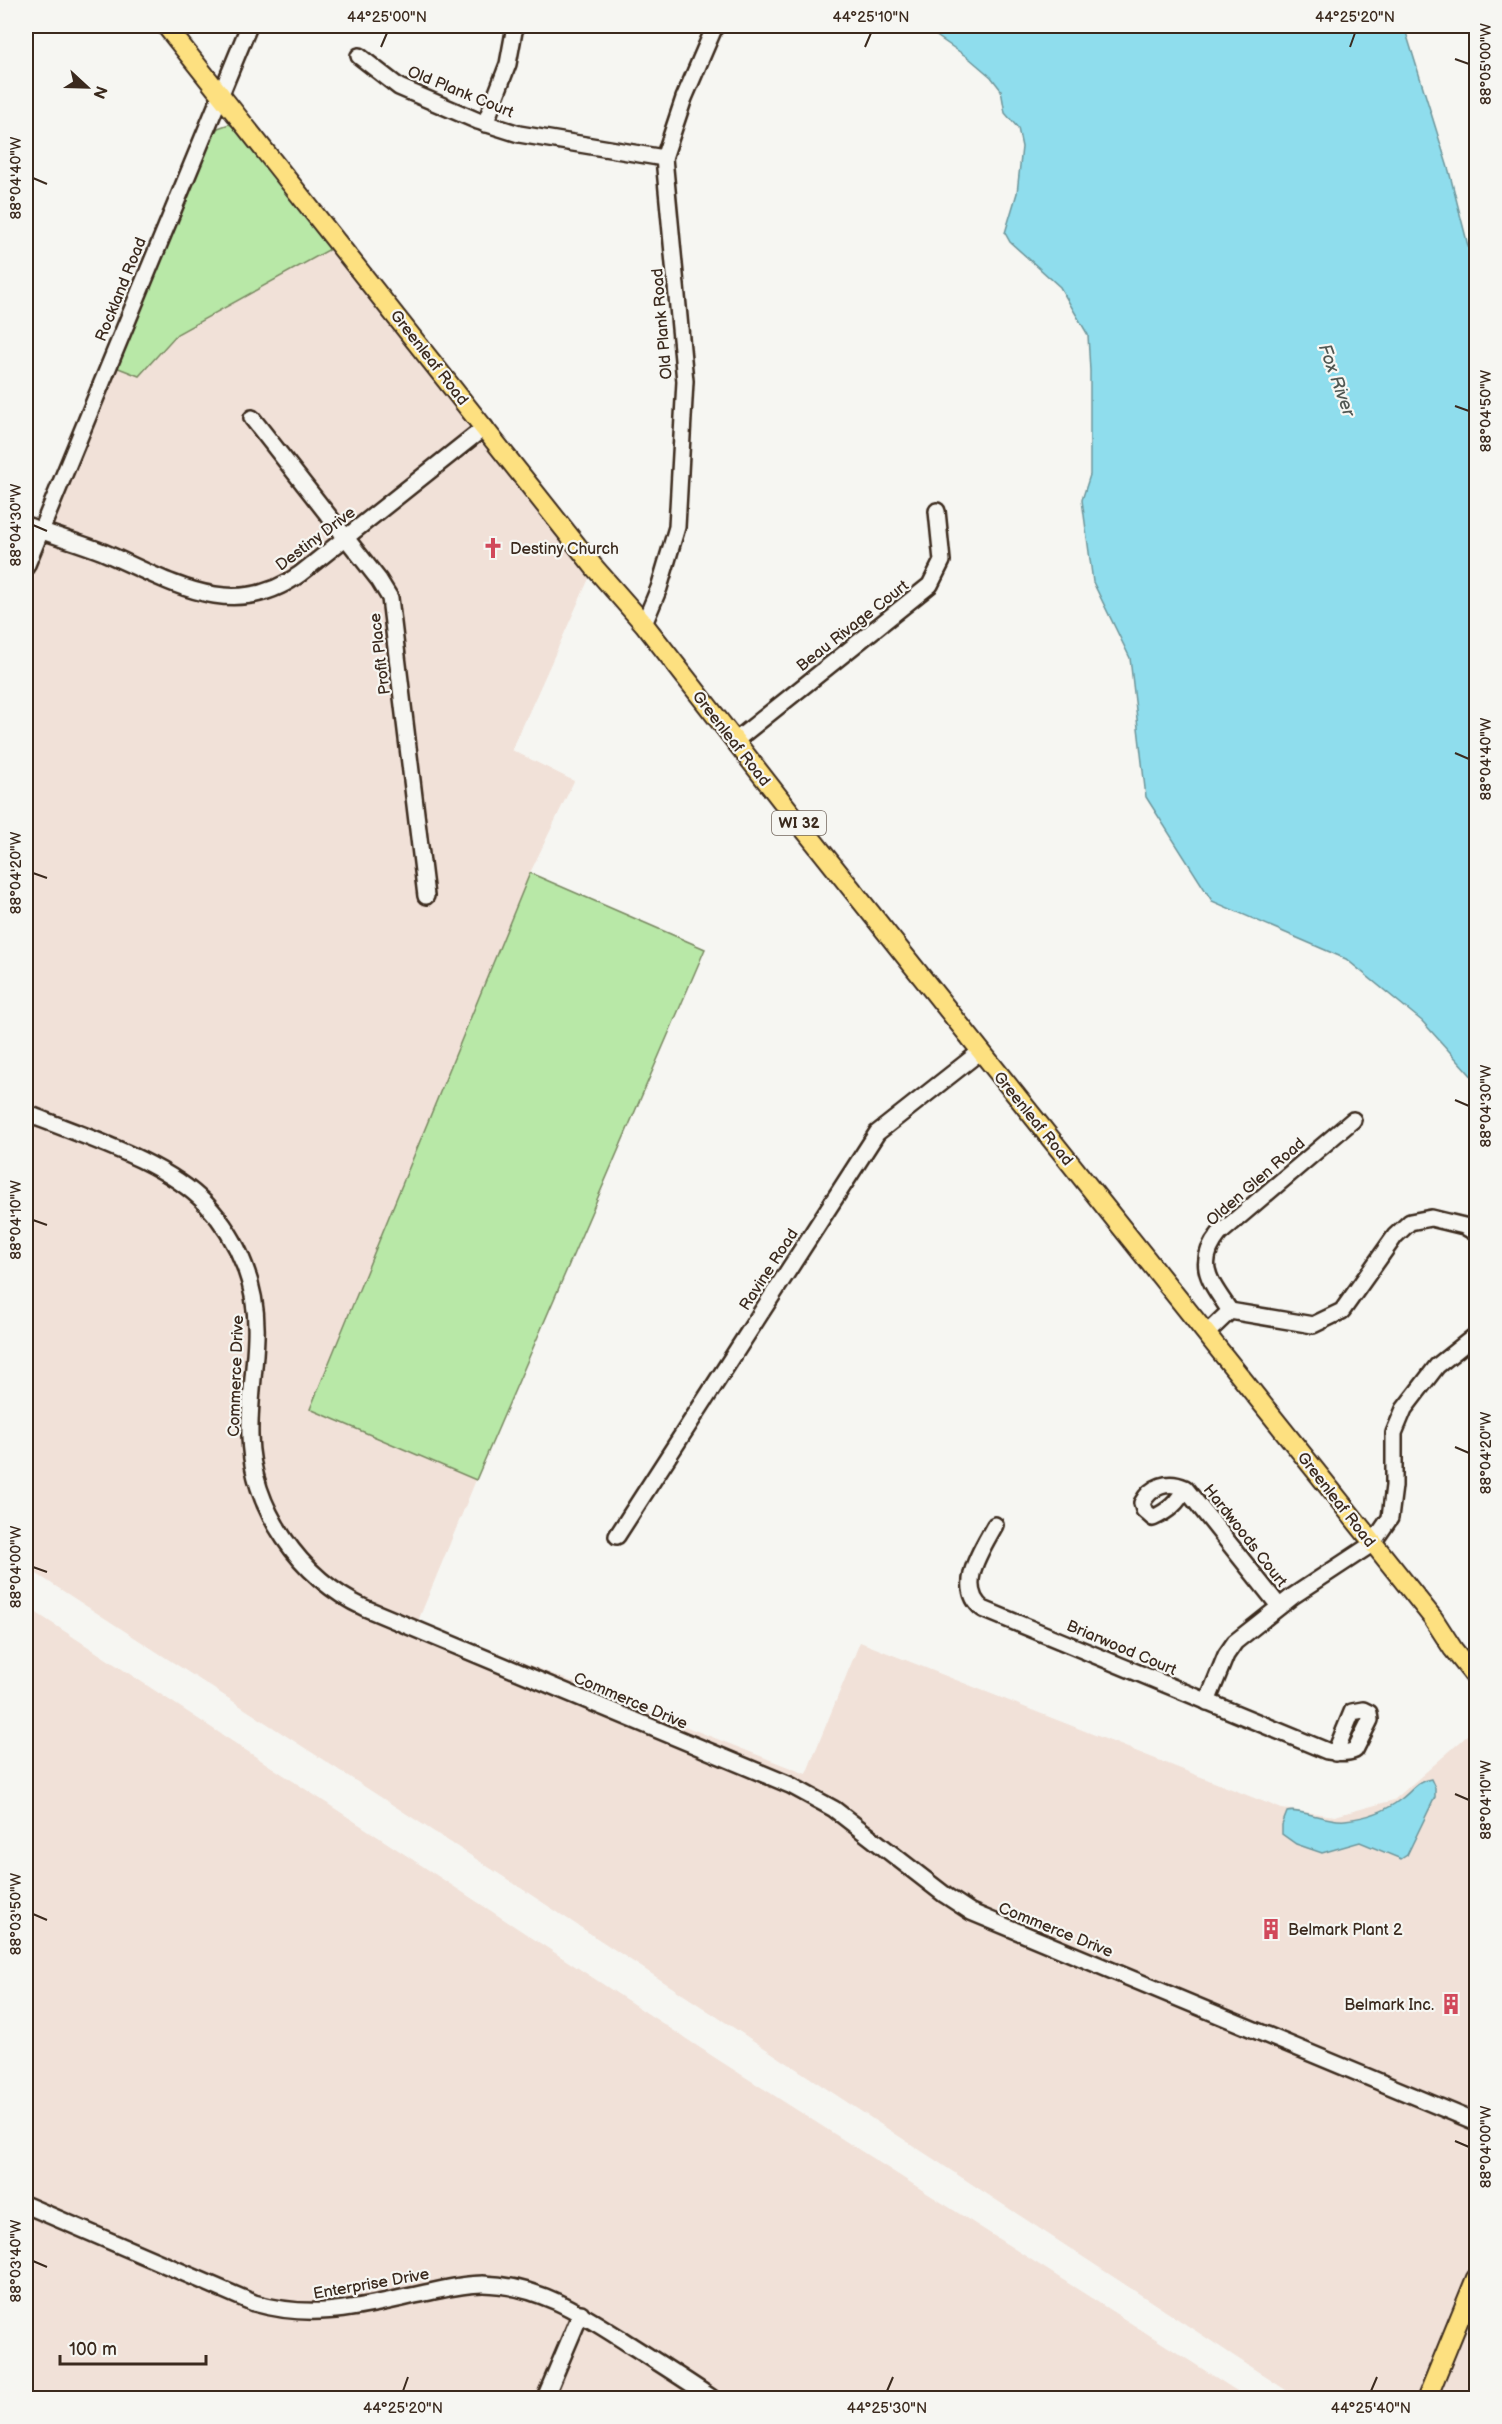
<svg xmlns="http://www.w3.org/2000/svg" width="1502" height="2424" font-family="'Balsamiq Sans',sans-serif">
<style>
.built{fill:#f1e1d8}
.green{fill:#b8e8a7;stroke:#7a8962;stroke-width:1.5}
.water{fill:#8fdded;stroke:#6d959a;stroke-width:1.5}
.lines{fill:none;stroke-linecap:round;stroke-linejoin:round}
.minor-casing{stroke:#3b2a1e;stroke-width:20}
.major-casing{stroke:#3b2a1e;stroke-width:22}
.minor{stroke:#f6f6f2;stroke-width:15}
.major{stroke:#fde080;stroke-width:18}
.ticks{fill:none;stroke:#3b2a1e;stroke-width:2}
.labels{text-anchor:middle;stroke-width:4.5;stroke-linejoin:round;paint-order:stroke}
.shield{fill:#f6f6f2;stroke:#73675e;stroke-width:1.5}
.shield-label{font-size:15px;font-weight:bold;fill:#3b2a1e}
.street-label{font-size:16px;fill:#3b2a1e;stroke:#f6f6f2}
.poi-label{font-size:16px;fill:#3b2a1e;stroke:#f6f6f2;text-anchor:start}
.water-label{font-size:18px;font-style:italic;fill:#505752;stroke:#f6f6f2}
.neatline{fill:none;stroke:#3b2a1e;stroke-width:2}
.ticks-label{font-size:15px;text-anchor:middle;fill:#3b2a1e}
</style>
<rect width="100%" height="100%" fill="#f6f6f2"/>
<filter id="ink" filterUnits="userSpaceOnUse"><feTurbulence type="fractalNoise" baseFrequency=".0167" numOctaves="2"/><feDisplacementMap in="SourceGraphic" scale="12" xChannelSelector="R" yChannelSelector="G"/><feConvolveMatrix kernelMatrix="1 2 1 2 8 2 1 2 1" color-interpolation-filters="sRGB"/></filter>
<g filter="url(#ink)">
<g class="built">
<path d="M332 248 591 574 512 750 574 781 530 873 310 1409 476 1480 418 1621 806 1774 860 1642 1282 1809 1335 1816 1394 1800 1476 1728V2255L1418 2398H1298L510 1881 26 1567V582L116 367 139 376 177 334Z"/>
<path d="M26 1606 720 2061 1248 2398H26Z"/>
<path d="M1476 2306V2398H1439L1452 2365Z"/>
</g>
<g class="green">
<path d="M229 124 245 133 332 248 177 334 139 376 116 367 213 135 218 128Z"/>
<path d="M530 873 705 949 476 1480 310 1409Z"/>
</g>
<g class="water">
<path d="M922 26H1404L1449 171 1476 277V1081L1422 1021 1346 959 1212 901 1146 797 1130 658 1093 582 1082 500 1090 475V371L1088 335 1060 287 1010 242 1005 233 1017 193 1022 147 1018 128 1005 113 1001 90 991 77 970 59Z"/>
<path d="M1431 1779 1435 1788V1797L1407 1855 1401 1859 1360 1842 1322 1853 1296 1844 1282 1834V1825L1287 1812C1298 1808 1328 1822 1345 1820 1365 1818 1386 1811 1401 1799 1412 1791 1417 1781 1431 1779Z"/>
</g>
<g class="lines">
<defs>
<g id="minor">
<path d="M359 56 399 87 478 121 519 134 664 158"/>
<path d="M485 124 508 64 515 26"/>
<path d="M252 418 379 580 390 598 426 896"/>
<path d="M26 525C51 535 78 542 103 552 170 581 232 623 300 574L485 427"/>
<path d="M26 567 249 26"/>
<path d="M644 624 659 588 677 527 685 381 664 158 684 98 715 26"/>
<path d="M735 741 930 585 942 561 937 511"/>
<path d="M26 1113C82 1136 164 1160 206 1204 240 1240 258 1288 256 1337 255 1370 249 1403 250 1436 252 1509 300 1578 365 1608L790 1785 834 1809 945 1895 971 1912 1476 2122"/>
<path d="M1230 1311C1211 1282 1194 1265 1219 1234L1353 1120"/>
<path d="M1206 1334 1230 1311 1313 1325 1342 1311 1395 1236 1410 1222 1431 1218 1464 1226 1476 1233"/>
<path d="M1185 1488C1178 1503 1168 1511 1153 1518L1144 1510 1142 1503C1151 1486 1168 1480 1185 1488L1279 1606"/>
<path d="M995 1525C982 1549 955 1587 983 1609L1327 1751C1337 1753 1346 1754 1355 1750L1370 1720 1369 1713 1363 1710 1352 1712 1335 1753"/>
<path d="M617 1536 877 1133 981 1051"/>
<path d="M1207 1702 1226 1655 1235 1642 1293 1596 1372 1544 1390 1518 1394 1486V1433L1404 1409 1437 1366 1476 1335"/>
<path d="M26 2205 254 2303C317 2321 363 2306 425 2293 444 2289 463 2284 483 2284 541 2285 585 2316 632 2346 659 2363 686 2380 712 2398"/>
<path d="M545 2398 581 2313"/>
</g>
<g id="major">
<path d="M166 26 594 567 644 624 795 818 1433 1618 1453 1649 1476 1678"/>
<path d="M1427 2398 1476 2278"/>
</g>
</defs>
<use href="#minor" class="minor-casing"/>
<use href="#major" class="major-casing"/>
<use href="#minor" class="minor"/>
<use href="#major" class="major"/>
</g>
</g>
<path class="ticks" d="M381 47 387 33M865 47 871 33M1350 47 1355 33M1455 59 1469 64M33 178 47 184M1455 406 1469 411M33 525 47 531M1455 753 1469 759M33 873 47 878M1455 1100 1469 1106M33 1220 47 1225M1455 1447 1469 1453M33 1567 47 1572M1455 1794 1469 1800M33 1914 47 1920M1455 2141 1469 2147M33 2261 47 2267M403 2391 408 2377M887 2391 893 2377M1371 2391 1377 2377"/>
<defs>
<symbol id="church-bare" viewBox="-9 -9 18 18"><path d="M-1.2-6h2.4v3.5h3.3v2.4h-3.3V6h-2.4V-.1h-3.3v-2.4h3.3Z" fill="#d1495b" stroke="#f6f6f2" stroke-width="2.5" paint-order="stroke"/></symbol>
<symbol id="building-bare" viewBox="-9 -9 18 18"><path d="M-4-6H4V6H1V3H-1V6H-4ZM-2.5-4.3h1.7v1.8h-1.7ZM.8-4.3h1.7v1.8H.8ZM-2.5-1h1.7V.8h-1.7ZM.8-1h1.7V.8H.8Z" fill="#d1495b" stroke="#f6f6f2" stroke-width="2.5" paint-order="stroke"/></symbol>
</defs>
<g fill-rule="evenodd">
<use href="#church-bare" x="478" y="533" width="30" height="30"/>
<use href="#building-bare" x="1256" y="1914" width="30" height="30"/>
<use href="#building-bare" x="1436" y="1989" width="30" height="30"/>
</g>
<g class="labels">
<rect class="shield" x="772" y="811" width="54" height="24" rx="4.5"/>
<g class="shield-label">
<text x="799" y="828">WI 32</text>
</g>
<g class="street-label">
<text transform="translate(461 91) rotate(22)" y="6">Old Plank Court</text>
<text transform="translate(120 289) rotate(-68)" y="6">Rockland Road</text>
<text transform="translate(661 324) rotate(-95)" y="6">Old Plank Road</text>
<text transform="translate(430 357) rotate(52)" y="6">Greenleaf Road</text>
<text transform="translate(315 538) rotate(-37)" y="6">Destiny Drive</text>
<text transform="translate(852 625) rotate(-38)" y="6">Beau Rivage Court</text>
<text transform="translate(379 654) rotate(-97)" y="6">Profit Place</text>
<text transform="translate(732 738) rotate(52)" y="6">Greenleaf Road</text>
<text transform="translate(1034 1118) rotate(51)" y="6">Greenleaf Road</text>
<text transform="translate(1255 1181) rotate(-41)" y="6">Olden Glen Road</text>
<text transform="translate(768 1269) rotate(-57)" y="6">Ravine Road</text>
<text transform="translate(235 1376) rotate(-88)" y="6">Commerce Drive</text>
<text transform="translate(1337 1499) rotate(52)" y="6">Greenleaf Road</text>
<text transform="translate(1246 1535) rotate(52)" y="6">Hardwoods Court</text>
<text transform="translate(1122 1647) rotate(23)" y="6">Briarwood Court</text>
<text transform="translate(631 1700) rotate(23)" y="6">Commerce Drive</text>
<text transform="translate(1056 1929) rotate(22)" y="6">Commerce Drive</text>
<text transform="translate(371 2283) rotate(-10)" y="6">Enterprise Drive</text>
</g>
<g class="poi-label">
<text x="510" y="554">Destiny Church</text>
<text x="1288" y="1935">Belmark Plant 2</text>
<text x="1434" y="2010" text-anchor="end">Belmark Inc.</text>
</g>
<g class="water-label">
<text transform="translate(1337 380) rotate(70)" y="6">Fox River</text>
</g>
</g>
<rect width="1502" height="2424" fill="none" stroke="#f6f6f2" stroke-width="66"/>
<g transform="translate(87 87) rotate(112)" stroke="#f6f6f2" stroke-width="4.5" paint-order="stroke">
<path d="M0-4.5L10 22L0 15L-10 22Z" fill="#3b2a1e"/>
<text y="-9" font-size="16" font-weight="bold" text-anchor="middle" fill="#3b2a1e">N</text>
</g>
<path d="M60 2355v9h146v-9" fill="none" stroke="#3b2a1e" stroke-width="3"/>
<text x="69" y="2355" font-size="18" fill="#3b2a1e" stroke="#f6f6f2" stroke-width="4.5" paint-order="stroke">100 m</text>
<rect x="33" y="33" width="1436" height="2358" class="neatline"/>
<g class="ticks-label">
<text x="387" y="22">44°25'00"N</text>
<text x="871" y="22">44°25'10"N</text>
<text x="1355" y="22">44°25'20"N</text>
<text transform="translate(1486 64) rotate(-90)" y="5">88°05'00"W</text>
<text transform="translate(16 178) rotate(-90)" y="5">88°04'40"W</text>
<text transform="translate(1486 411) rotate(-90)" y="5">88°04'50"W</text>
<text transform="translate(16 525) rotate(-90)" y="5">88°04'30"W</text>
<text transform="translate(1486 759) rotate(-90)" y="5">88°04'40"W</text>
<text transform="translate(16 873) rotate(-90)" y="5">88°04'20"W</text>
<text transform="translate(1486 1106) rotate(-90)" y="5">88°04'30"W</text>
<text transform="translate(16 1220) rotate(-90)" y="5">88°04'10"W</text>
<text transform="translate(1486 1453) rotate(-90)" y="5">88°04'20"W</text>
<text transform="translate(16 1567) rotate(-90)" y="5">88°04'00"W</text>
<text transform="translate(1486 1800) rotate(-90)" y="5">88°04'10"W</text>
<text transform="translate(16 1914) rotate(-90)" y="5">88°03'50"W</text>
<text transform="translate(1486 2147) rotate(-90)" y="5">88°04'00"W</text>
<text transform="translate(16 2261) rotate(-90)" y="5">88°03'40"W</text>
<text x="403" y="2413">44°25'20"N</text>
<text x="887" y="2413">44°25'30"N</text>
<text x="1371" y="2413">44°25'40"N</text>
</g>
</svg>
